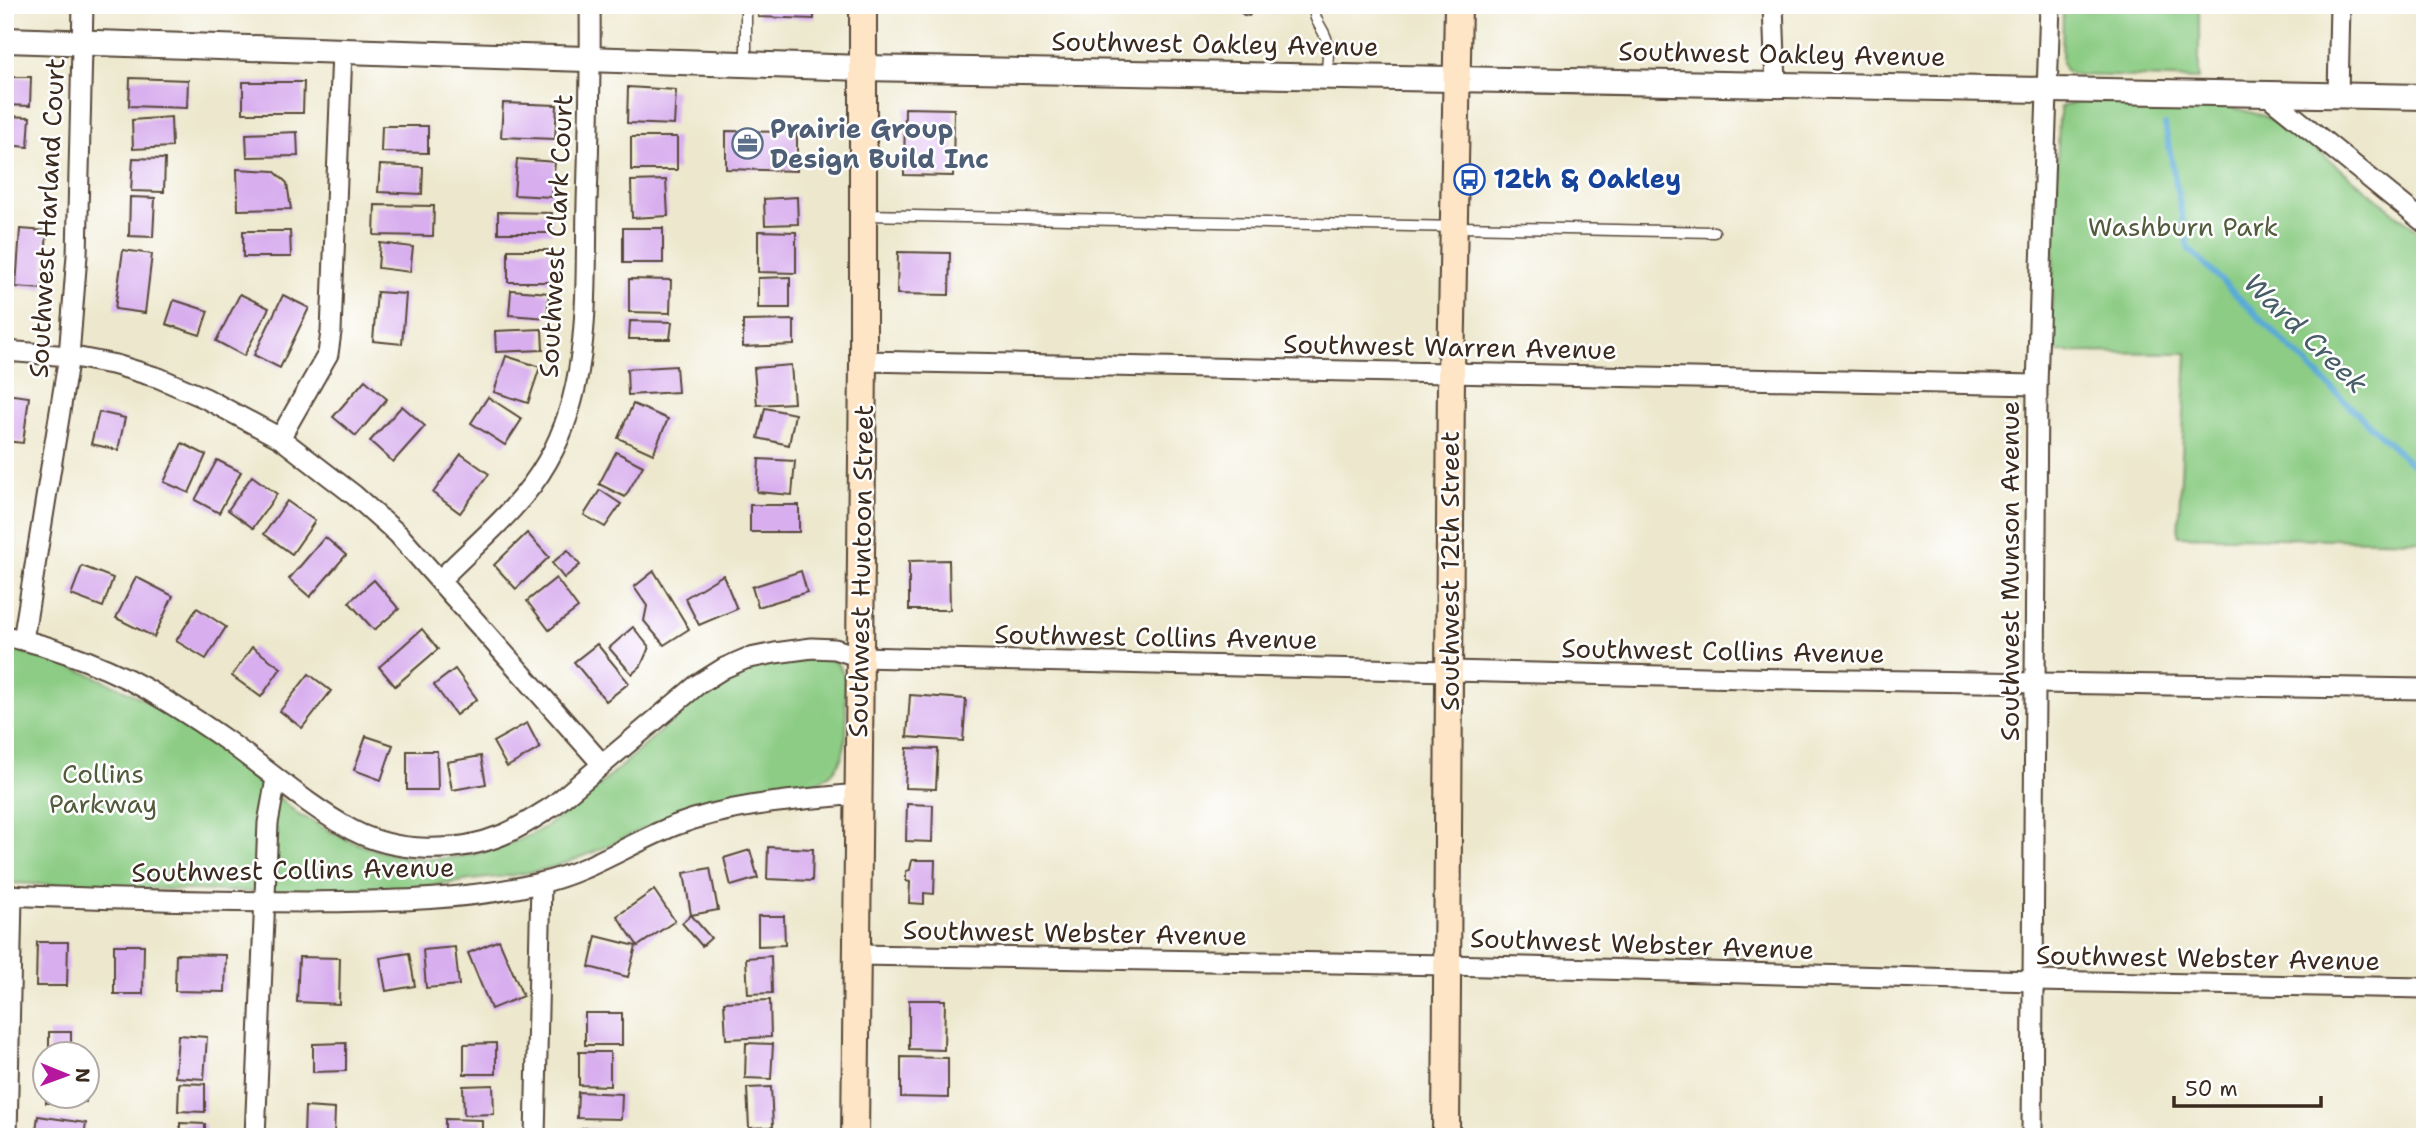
<svg xmlns="http://www.w3.org/2000/svg" width="2430" height="1142" font-family="'Shantell Sans',sans-serif">
<style>
.green{fill:#8ccc84;stroke:#647b51;stroke-width:2}
.lines{fill:none;stroke-linecap:round;stroke-linejoin:round}
.stream{stroke:#5aabd5;stroke-width:6}
.building{fill:#d8aeee}
.service-casing{stroke:#564638;stroke-width:13}
.minor-casing{stroke:#564638;stroke-width:23}
.tertiary-casing{stroke:#564638;stroke-width:28}
.secondary-casing{stroke:#564638;stroke-width:30}
.service{stroke:#fff;stroke-width:10}
.minor{stroke:#fff;stroke-width:19}
.tertiary{stroke:#fff;stroke-width:24}
.secondary{stroke:#fde5c5;stroke-width:26}
.labels{text-anchor:middle;stroke-width:5;stroke-linejoin:round;paint-order:stroke}
.street-label{font-size:26px;fill:#3b2a1e;stroke:#fff}
.service-label{font-size:26px;font-weight:bold;fill:#4e5e75;stroke:#fff;text-anchor:start}
.transit-label{font-size:26px;font-weight:bold;fill:#164399;stroke:#fff;text-anchor:start}
.park-label{font-size:26px;fill:#535b3d;stroke:#fff}
.water-label{font-size:28px;font-style:italic;fill:#475e67;stroke:#fff}
</style>
<rect width="100%" height="100%" fill="#fff"/>
<filter id="ink" filterUnits="userSpaceOnUse"><feTurbulence type="fractalNoise" baseFrequency=".0143" numOctaves="2"/><feDisplacementMap in="SourceGraphic" scale="14" xChannelSelector="R" yChannelSelector="G"/><feConvolveMatrix kernelMatrix="1 2 1 2 8 2 1 2 1" color-interpolation-filters="sRGB"/></filter>
<filter id="wash" filterUnits="userSpaceOnUse"><feTurbulence type="fractalNoise" baseFrequency=".00686" numOctaves="4" result="noise"/><feDisplacementMap in="SourceGraphic" scale="28" xChannelSelector="R" yChannelSelector="G"/><feGaussianBlur stdDeviation="1.57" result="paint"/><feColorMatrix in="noise" values="0 0 0 0 0 0 0 0 0 0 0 0 0 0 0 0 0 1.4 0 .05"/><feComposite in="paint" operator="in"/></filter>
<g filter="url(#wash)">
<rect width="100%" height="100%" fill="#ede8cd"/>
<g class="green">
<path d="M2063 5H2199V79L2078 75 2067 72 2062 63Z"/>
<path d="M2077 101 2216 103 2264 116 2295 132 2425 237V541L2178 536 2187 353 2050 352 2059 119 2061 107Z"/>
<path d="M5 649C79 663 159 702 219 747 247 768 273 793 300 816 313 819 323 829 335 834 373 852 415 863 457 857 487 853 521 842 546 826 599 792 642 744 691 705 705 694 720 680 736 673 752 665 773 665 790 663 802 661 818 657 829 659 840 662 844 674 845 684 845 709 852 748 835 769 816 792 781 786 754 791 739 794 723 799 708 803 648 821 594 860 532 872 512 876 491 878 470 880 444 884 418 889 392 890 263 896 134 887 5 883Z"/>
</g>
<g class="lines">
<path class="stream" d="M2165 125 2188 248 2362 418 2425 477"/>
</g>
<g id="blocks">
<g class="building">
<path d="M758 5H814V19L758 17Z"/>
<rect x="938" y="5" width="23" height="3"/>
<path d="M1239 5H1282V13L1252 12 1249 16 1244 15 1239 11Z"/>
<path d="M5 77H31L30 106 5 105Z"/>
<path d="M130 78 188 80 187 108 129 106Z"/>
<path d="M243 82H304L303 113H243Z"/>
<path d="M628 87 676 90 674 125 627 123Z"/>
<path d="M503 103 557 105 555 139 501 137Z"/>
<path d="M905 108 954 109 953 176 904 175Z"/>
<path d="M5 116 30 117 28 147 5 145Z"/>
<path d="M171 117 172 147 133 149 132 120Z"/>
<path d="M382 126H428V153L381 152Z"/>
<path d="M726 131 797 132V171L726 169Z"/>
<path d="M297 132 298 156 247 157 246 134Z"/>
<rect x="631" y="137" width="46" height="33"/>
<path d="M133 158 165 159 164 192 131 191Z"/>
<path d="M517 159 555 162 552 197 514 195Z"/>
<path d="M380 165 423 167 422 194 378 192Z"/>
<path d="M237 169 274 171 287 183 291 209 238 210Z"/>
<path d="M666 180 668 216 632 218 631 181Z"/>
<path d="M130 197 155 198 153 237 129 236Z"/>
<path d="M797 197 798 224 765 225 764 199Z"/>
<path d="M375 205 434 206 433 236 374 235Z"/>
<path d="M498 212 552 213V233H498Z"/>
<rect x="623" y="228" width="40" height="35"/>
<path d="M20 229 47 231 43 289 16 287Z"/>
<path d="M243 231H290L291 257H243Z"/>
<path d="M758 231 796 232V273L758 272Z"/>
<path d="M380 243 413 247 410 272 378 268Z"/>
<path d="M123 250 152 254 145 313 115 309Z"/>
<rect x="508" y="250" width="46" height="32"/>
<path d="M898 252 950 253 949 295 897 294Z"/>
<path d="M790 277V308H758V278Z"/>
<path d="M629 279 671 280 670 313 629 312Z"/>
<path d="M511 290 549 293 547 318 509 315Z"/>
<path d="M377 292 406 294 402 344 373 341Z"/>
<path d="M240 294 269 308 244 356 216 341Z"/>
<path d="M283 295 309 308 280 368 254 355Z"/>
<path d="M174 300 208 311 200 335 166 324Z"/>
<path d="M794 320V345L743 347V321Z"/>
<path d="M630 321 672 322 670 339H629Z"/>
<path d="M542 329 543 350 496 352 495 331Z"/>
<path d="M506 356 540 367 528 403 494 392Z"/>
<path d="M791 365 794 403 757 405 754 368Z"/>
<path d="M676 366 678 392 628 395 627 369Z"/>
<path d="M365 380 387 399 356 436 333 417Z"/>
<path d="M5 394 29 397 23 443 5 441Z"/>
<path d="M488 397 522 419 505 445 471 423Z"/>
<path d="M633 404 668 419 653 454 618 438Z"/>
<path d="M402 406 425 426 393 462 370 441Z"/>
<path d="M765 408 795 414 789 445 758 438Z"/>
<path d="M99 412 125 418 118 450 91 444Z"/>
<path d="M182 443 206 455 189 493 164 482Z"/>
<path d="M616 452 643 466 625 497 599 484Z"/>
<path d="M461 454 489 474 460 513 433 493Z"/>
<path d="M759 459 795 461 792 495 757 492Z"/>
<path d="M217 460 241 472 219 513 195 500Z"/>
<path d="M252 476 277 494 253 528 228 510Z"/>
<path d="M600 490 621 504 605 527 584 515Z"/>
<path d="M287 501 315 521 292 554 264 534Z"/>
<rect x="750" y="505" width="49" height="27"/>
<path d="M527 533 549 557 516 589 494 565Z"/>
<path d="M325 537 346 555 310 597 289 579Z"/>
<path d="M568 550 580 565 564 578 552 563Z"/>
<path d="M949 560 950 610H909V561Z"/>
<path d="M82 566 113 578 103 607 71 595Z"/>
<path d="M654 571 689 629 664 645 644 621 647 606 634 587Z"/>
<path d="M801 571 807 592 758 607 752 587Z"/>
<path d="M723 575 737 609 699 625 685 598Z"/>
<path d="M136 577 173 596 154 637 116 618Z"/>
<path d="M556 578 578 608 549 630 527 601Z"/>
<path d="M374 580 399 609 374 630 349 602Z"/>
<path d="M197 608 226 627 206 659 176 641Z"/>
<path d="M633 627 649 647 641 666 632 674 609 648Z"/>
<path d="M422 629 438 649 395 686 379 667Z"/>
<path d="M597 644 629 683 606 701 574 662Z"/>
<path d="M252 647 281 668 261 697 232 676Z"/>
<path d="M455 669 477 699 456 715 434 685Z"/>
<path d="M309 674 331 691 302 728 280 711Z"/>
<path d="M910 695 966 699 963 741 907 737Z"/>
<path d="M527 723 540 748 507 767 493 742Z"/>
<path d="M366 736 393 745 381 780 354 770Z"/>
<path d="M907 748 938 749 936 789 905 788Z"/>
<path d="M407 751H437L438 790H407Z"/>
<path d="M481 756 486 784 452 790 447 762Z"/>
<path d="M907 804 933 805 932 842 906 841Z"/>
<path d="M768 847 813 849 812 881 767 879Z"/>
<path d="M750 850 758 878 731 886 724 858Z"/>
<path d="M912 860H935L934 894 924 893V904L909 903 910 882 906 881V871L910 870Z"/>
<path d="M710 868 718 910 691 915 684 873Z"/>
<path d="M654 890 675 921 638 946 617 916Z"/>
<path d="M691 915 711 938 702 946 682 923Z"/>
<path d="M758 916H784L785 945 758 946Z"/>
<path d="M596 936 636 946 628 977 589 967Z"/>
<path d="M499 940 523 996 491 1009 468 953Z"/>
<path d="M37 942H68L67 986H36Z"/>
<path d="M114 945H144L143 994H114Z"/>
<path d="M455 947 459 985 426 988 423 950Z"/>
<path d="M409 953 415 986 386 991 380 958Z"/>
<path d="M176 954 226 955 225 992 175 991Z"/>
<path d="M771 956 772 993 748 994 746 958Z"/>
<path d="M299 957 340 958 339 1004 297 1002Z"/>
<path d="M770 1000 771 1037 726 1039 724 1002Z"/>
<path d="M909 1000H945L944 1050 909 1049Z"/>
<rect x="585" y="1013" width="37" height="32"/>
<rect x="49" y="1032" width="22" height="22"/>
<path d="M178 1035 207 1037 204 1079 175 1077Z"/>
<path d="M346 1043V1071L313 1072V1044Z"/>
<path d="M496 1043V1074H464V1044Z"/>
<path d="M746 1043 773 1044 771 1079 745 1078Z"/>
<path d="M579 1052H610V1086L579 1085Z"/>
<path d="M901 1057 948 1058V1098L901 1097Z"/>
<path d="M179 1083 205 1084V1112L178 1111Z"/>
<path d="M493 1085 494 1114 464 1115 463 1086Z"/>
<path d="M771 1087 773 1127 749 1128 747 1088Z"/>
<path d="M578 1092 622 1094 621 1119 577 1118Z"/>
<path d="M46 1096H86V1102L46 1103Z"/>
<path d="M305 1107 335 1109 334 1137H304Z"/>
<path d="M38 1116 86 1123 84 1137H35Z"/>
<path d="M445 1119 482 1120V1137H445Z"/>
<path d="M180 1123 205 1124V1137H180Z"/>
<path d="M582 1128 618 1130V1137H581Z"/>
<rect x="630" y="1132" width="26" height="5"/>
</g>
</g>
</g>
<g filter="url(#ink)">
<use href="#blocks" fill-opacity="0" stroke="#564638" stroke-width="2"/>
<g class="lines">
<defs>
<g id="service">
<path d="M1314 5C1314 23 1321 24 1326 38 1330 49 1327 63 1327 75"/>
<path d="M746 63V5"/>
<path d="M865 215 1714 232"/>
</g>
<g id="minor">
<path d="M1773 5 1776 84"/>
<path d="M2266 94 2425 223"/>
<path d="M2338 95 2340 5"/>
<path d="M5 351 69 356 116 365 159 378 205 398 280 438 354 495 398 534 602 764"/>
<path d="M863 361 2037 385"/>
<path d="M280 438 328 354 331 332 342 51"/>
<path d="M440 580C476 543 521 508 547 462 592 385 585 288 587 202 589 136 591 71 590 5"/>
<path d="M5 636C55 646 120 671 163 699 186 713 209 728 230 743 270 772 308 806 352 830 396 853 456 854 502 835 520 828 537 816 553 806L697 685 724 668 745 659 775 653 812 648 835 649 860 657 1787 679 2425 689"/>
<path d="M23 640 69 356 77 255 83 5"/>
<path d="M5 895C106 899 207 902 308 902 385 901 464 901 540 883 589 872 630 843 676 825 735 803 797 800 859 794"/>
<path d="M857 955 1448 965 2034 981 2425 988"/>
<path d="M7 1137 12 896"/>
<path d="M255 1137 268 823 276 779"/>
<path d="M535 1137 541 883"/>
<path d="M2032 1137 2037 385 2050 5"/>
</g>
<path id="tertiary" d="M5 40 863 68 2425 97"/>
<g id="secondary">
<path d="M855 1137 863 361V5"/>
<path d="M1446 1137 1451 374 1458 5"/>
</g>
</defs>
<use href="#service" class="service-casing"/>
<use href="#minor" class="minor-casing"/>
<use href="#tertiary" class="tertiary-casing"/>
<use href="#secondary" class="secondary-casing"/>
<use href="#service" class="service"/>
<use href="#minor" class="minor"/>
<use href="#tertiary" class="tertiary"/>
<use href="#secondary" class="secondary"/>
</g>
</g>
<defs>
<symbol id="office-ring" viewBox="-11 -11 22 22"><circle r="9.5" fill="#fff" stroke="#5c6f8a" stroke-width="1.5"/><path d="M-6-3h4V-5.5h4V-3h4V5H-6ZM-1-4.5V-3h2v-1.5ZM-6 0V1H6V0Z" fill="#5c6f8a"/></symbol>
<symbol id="bus-ring" viewBox="-11 -11 22 22"><circle r="9.5" fill="#fff" stroke="#1a4fb4" stroke-width="1.5"/><path d="M-5-6H5V4H4V6H2V4H-2V6H-4V4H-5ZM-3.5-4V0h7V-4ZM-3.5 1.2v1.5H-2V1.2ZM2 1.2v1.5H3.5V1.2Z" fill="#1a4fb4"/></symbol>
</defs>
<g fill-rule="evenodd">
<use href="#office-ring" x="730" y="126" width="35" height="35"/>
<use href="#bus-ring" x="1452" y="162" width="35" height="35"/>
</g>
<g class="labels">
<g class="street-label">
<text transform="translate(1215 44) rotate(1)" y="9">Southwest Oakley Avenue</text>
<text transform="translate(1782 54) rotate(1)" y="9">Southwest Oakley Avenue</text>
<text transform="translate(47 218) rotate(-87)" y="9">Southwest Harland Court</text>
<text transform="translate(556 236) rotate(-87)" y="9">Southwest Clark Court</text>
<text transform="translate(1450 347) rotate(1)" y="9">Southwest Warren Avenue</text>
<text transform="translate(861 571) rotate(-89)" y="9">Southwest Huntoon Street</text>
<text transform="translate(1450 571) rotate(-90)" y="9">Southwest 12th Street</text>
<text transform="translate(2010 571) rotate(-90)" y="9">Southwest Munson Avenue</text>
<text transform="translate(1156 637) rotate(1)" y="9">Southwest Collins Avenue</text>
<text transform="translate(1723 651) rotate(1)" y="9">Southwest Collins Avenue</text>
<text transform="translate(293 870) rotate(-1)" y="9">Southwest Collins Avenue</text>
<text transform="translate(1075 933) rotate(1)" y="9">Southwest Webster Avenue</text>
<text transform="translate(1642 944) rotate(2)" y="9">Southwest Webster Avenue</text>
<text transform="translate(2208 958) rotate(1)" y="9">Southwest Webster Avenue</text>
</g>
<g class="service-label">
<text x="770" y="138">Prairie Group<tspan x="770" dy="30">Design Build Inc</tspan></text>
</g>
<g class="transit-label">
<text x="1493" y="188">12th &amp; Oakley</text>
</g>
<g class="park-label">
<text x="2183" y="236">Washburn Park</text>
<text x="103" y="783">Collins<tspan x="103" dy="30">Parkway</tspan></text>
</g>
<g class="water-label">
<text transform="translate(2306 333) rotate(44)" y="10">Ward Creek</text>
</g>
</g>
<rect width="2430" height="1142" fill="none" stroke="#fff" stroke-width="28"/>
<g transform="translate(66 1075) rotate(91)"><circle r="33" fill="#ffffff" stroke="#b1aaa5" stroke-width="2"/>
<path d="M0-5L12 26L0 18L-12 26Z" fill="#b5179e"/>
<text y="-10" font-size="19" font-weight="bold" text-anchor="middle" fill="#3b2a1e">N</text>
</g>
<path d="M2174 1096v10h147v-10" fill="none" stroke="#3b2a1e" stroke-width="3.5"/>
<text x="2185" y="1096" font-size="21" fill="#3b2a1e" stroke="#ffffff" stroke-width="5" paint-order="stroke">50 m</text>
</svg>
